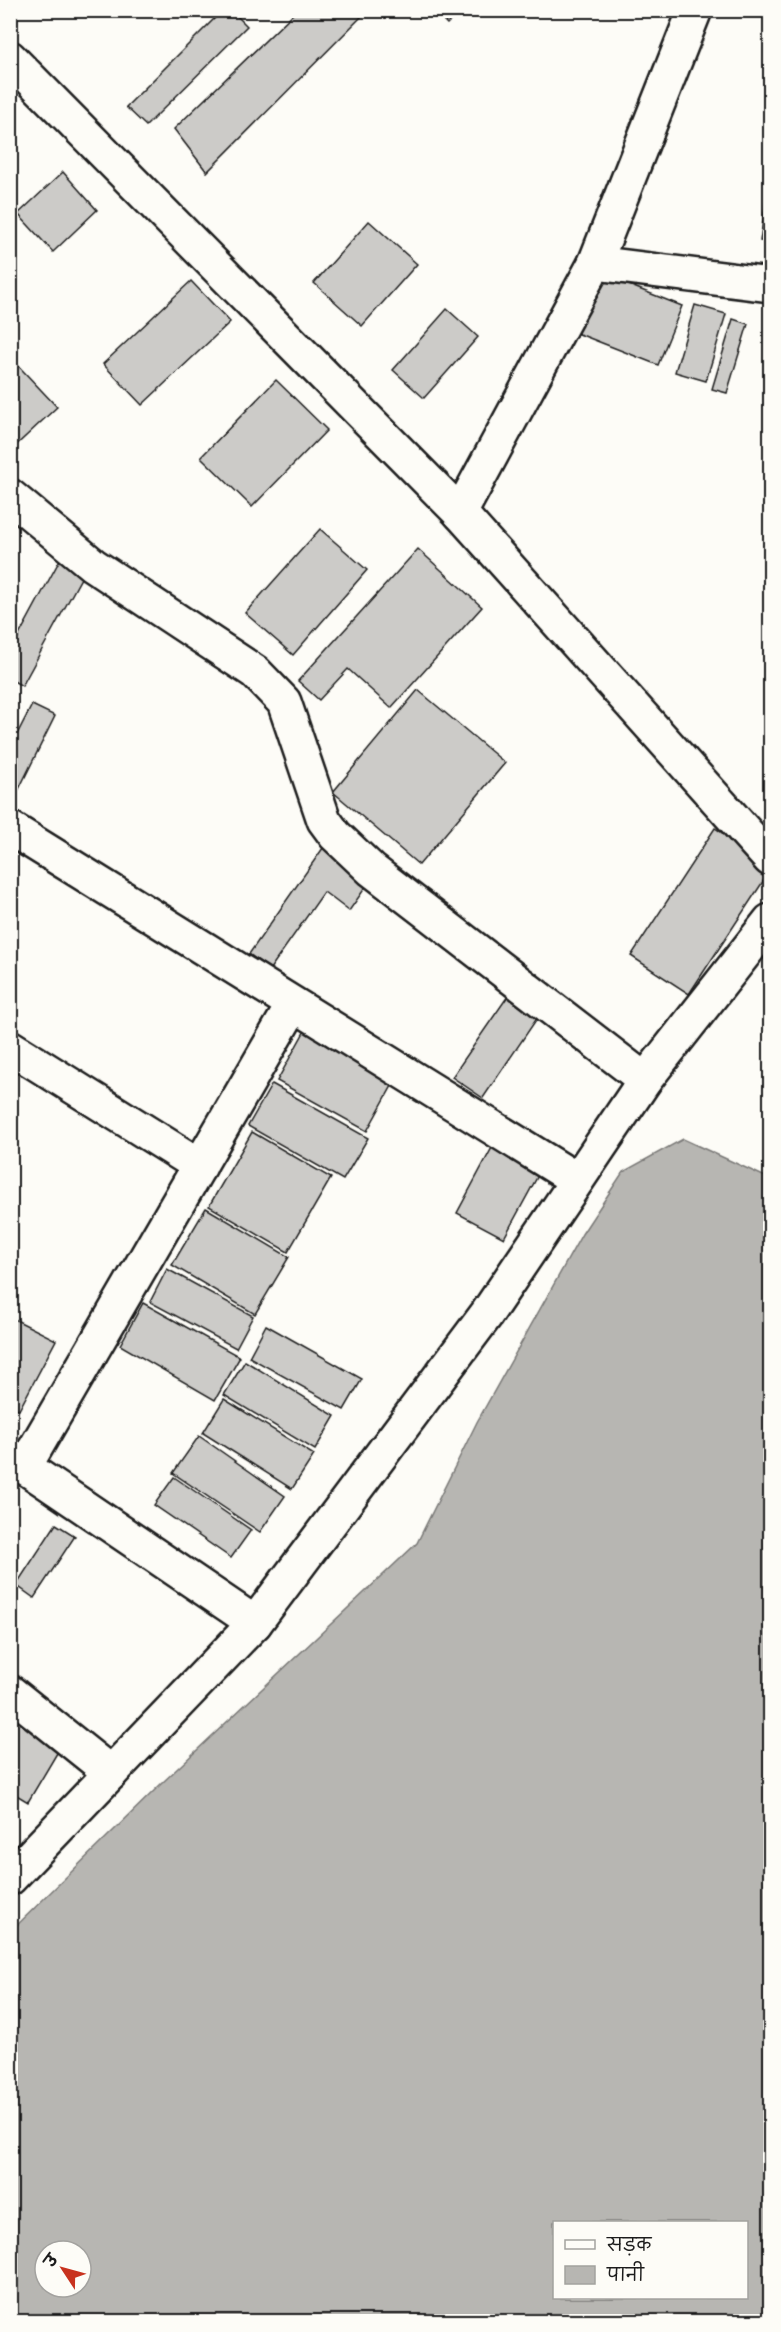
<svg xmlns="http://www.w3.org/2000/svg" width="781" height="2332" font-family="Sriracha,'Playpen Sans Deva',sans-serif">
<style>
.water{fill:#b7b6b2;stroke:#797876;stroke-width:1.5;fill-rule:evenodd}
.building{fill:#cccbc8;stroke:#1c1c1c;stroke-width:1.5}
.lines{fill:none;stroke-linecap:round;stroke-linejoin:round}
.street-casing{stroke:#1c1c1c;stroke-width:38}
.secondary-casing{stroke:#1c1c1c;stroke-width:38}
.street{stroke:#fdfcf7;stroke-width:33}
.secondary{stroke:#fdfcf7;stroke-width:33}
</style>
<rect width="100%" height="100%" fill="#fdfcf7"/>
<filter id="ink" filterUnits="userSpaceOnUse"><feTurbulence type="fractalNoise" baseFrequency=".0167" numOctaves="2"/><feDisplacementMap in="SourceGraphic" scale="12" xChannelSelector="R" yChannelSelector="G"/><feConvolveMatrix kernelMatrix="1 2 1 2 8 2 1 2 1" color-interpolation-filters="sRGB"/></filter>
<g filter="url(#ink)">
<path class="water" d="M683 1139 770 1179V2321H11V1931L162 1783 417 1543 477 1422 582 1234 623 1172ZM554 2222H746V2298H554ZM45 2251H81V2287H45Z"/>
<g class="building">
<path d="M223 10H231L247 26 146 126 126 107Z"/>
<path d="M297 10H368L207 172 174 129Z"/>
<path d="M433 10H461L447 24Z"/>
<path d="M63 172 97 210 53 252 18 214Z"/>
<path d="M770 172V242L760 241Z"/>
<path d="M369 221 417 264 362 326 314 283Z"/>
<path d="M598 273 682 306 658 365 574 332Z"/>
<path d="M191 281 230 322 142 405 103 364Z"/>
<path d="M695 305 726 314 706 381 675 372Z"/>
<path d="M447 309 478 337 424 398 393 370Z"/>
<path d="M733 319 748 324 727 393 712 389Z"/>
<path d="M10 357 57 407 10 451Z"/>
<path d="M276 380 327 430 252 507 201 457Z"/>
<path d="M320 529 367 570 293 655 245 613Z"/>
<path d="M418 549 482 607 391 708 348 669 319 700 298 681Z"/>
<path d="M63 554 87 567 22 686 10 679V652Z"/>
<path d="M418 690 505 763 419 865 333 792Z"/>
<path d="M32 705 55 716 18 791 10 787V748Z"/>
<path d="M715 828 770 865V871L689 994 631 956Z"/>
<path d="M323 848 370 881 349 911 324 892 270 969 249 954Z"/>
<path d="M510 993 540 1014 483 1098 452 1077Z"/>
<path d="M308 1025 398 1075 367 1131 277 1081Z"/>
<path d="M272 1084 368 1138 343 1180 248 1126Z"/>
<path d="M252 1132 331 1178 288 1252 209 1206Z"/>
<path d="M494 1144 541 1170 504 1238 457 1213Z"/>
<path d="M206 1208 289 1257 255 1314 172 1265Z"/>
<path d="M167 1269 253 1316 236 1348 150 1302Z"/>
<path d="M143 1303 240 1357 215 1400 120 1345Z"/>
<path d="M10 1317 56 1340 19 1410 10 1405Z"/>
<path d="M266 1325 362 1379 344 1410 249 1357Z"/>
<path d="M245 1361 335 1416 315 1450 224 1395Z"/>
<path d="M224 1399 314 1455 292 1489 203 1433Z"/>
<path d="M199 1436 285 1496 260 1532 173 1473Z"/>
<path d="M174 1477 251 1530 231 1558 154 1505Z"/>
<path d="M56 1524 75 1536 34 1598 16 1585Z"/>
<path d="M20 1717 63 1743 28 1802 10 1791V1734Z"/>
</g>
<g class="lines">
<defs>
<g id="street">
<path d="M595 263 770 285"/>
<path d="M10 496 93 565 255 672 284 702 324 820 335 835 372 870 645 1080"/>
<path d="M460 513 595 263 695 10"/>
<path d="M10 828 577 1180"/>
<path d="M10 1047 200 1166"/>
<path d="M10 1457 255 1623"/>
<path d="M25 1466 293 1005"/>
<path d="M10 1692 111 1773"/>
</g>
<g id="secondary">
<path d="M10 58 460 513 770 859"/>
<path d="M10 1878 255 1623 486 1315 645 1080 770 921"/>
</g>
</defs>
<use href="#street" class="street-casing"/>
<use href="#secondary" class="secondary-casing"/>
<use href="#street" class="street"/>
<use href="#secondary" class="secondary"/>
</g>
</g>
<rect width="781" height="2332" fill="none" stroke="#fdfcf7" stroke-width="36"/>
<rect x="18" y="18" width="745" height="2296" fill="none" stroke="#1c1c1c" stroke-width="2" filter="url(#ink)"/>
<rect x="553" y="2221" width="195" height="78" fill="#fdfcf7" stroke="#a3a29f" stroke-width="1.5"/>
<rect x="565" y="2240" width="30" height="9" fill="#fdfcf7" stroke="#a3a29f" stroke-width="1.5"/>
<text x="607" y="2251" font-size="18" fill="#1c1c1c">सड़क</text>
<rect x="565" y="2266" width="30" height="18" fill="#b7b6b2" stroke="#a3a29f" stroke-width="1.5"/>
<text x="607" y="2281" font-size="18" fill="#1c1c1c">पानी</text>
<g transform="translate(63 2269) rotate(306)"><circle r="28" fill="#fdfcf7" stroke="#a3a29f" stroke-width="1.5"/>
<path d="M0-4.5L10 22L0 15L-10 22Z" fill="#c8321e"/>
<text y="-9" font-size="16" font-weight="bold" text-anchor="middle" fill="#1c1c1c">उ</text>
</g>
</svg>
